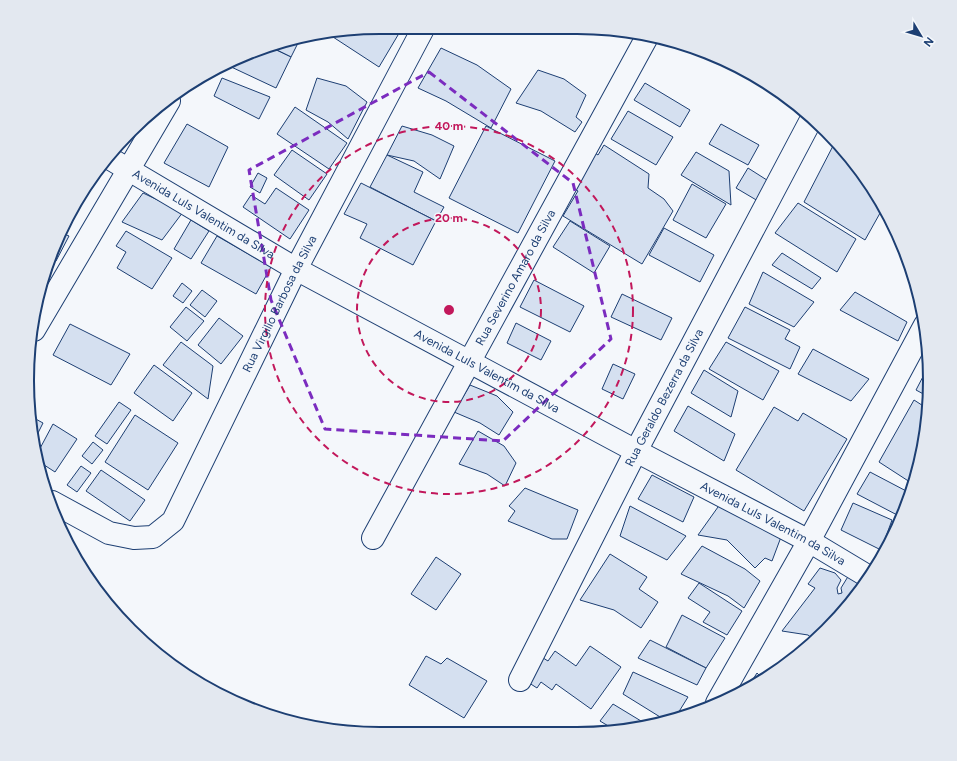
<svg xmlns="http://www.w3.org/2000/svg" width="957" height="761" font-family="Figtree,sans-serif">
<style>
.building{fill:#d5e0f0;stroke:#1d3f73}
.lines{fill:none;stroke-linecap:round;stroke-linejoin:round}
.minor-casing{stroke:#1d3f73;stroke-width:24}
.minor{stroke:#f4f7fb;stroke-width:22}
.marked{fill:none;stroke:#7b2cbf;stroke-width:3;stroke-dasharray:8 5;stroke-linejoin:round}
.ring{fill:none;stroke:#c2185b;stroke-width:2;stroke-dasharray:7 5}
.labels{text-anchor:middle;stroke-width:3;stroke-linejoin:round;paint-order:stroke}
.street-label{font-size:12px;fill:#1d3f73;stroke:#f4f7fb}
.rim{fill:none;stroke:#1d3f73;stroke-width:2}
.centre{fill:#c2185b;stroke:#f4f7fb;stroke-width:2}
.ring-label{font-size:12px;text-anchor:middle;font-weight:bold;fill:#c2185b;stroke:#f4f7fb;stroke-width:3;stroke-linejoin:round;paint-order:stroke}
</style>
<rect width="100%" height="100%" fill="#f4f7fb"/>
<g class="building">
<path d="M380 27H385L398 35 379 67 333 37 336 33Z"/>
<path d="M301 37 291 57 271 47 289 39Z"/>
<path d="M270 47 291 57 276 88 227 65Z"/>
<path d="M441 48 477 65 511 89 491 128 446 101 418 88Z"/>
<path d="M538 70 564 79 586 95 576 117 582 122 575 132 541 111 516 103Z"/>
<path d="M222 78 270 97 259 119 214 96Z"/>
<path d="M317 78 346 86 367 102 348 139 328 122 306 110Z"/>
<path d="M645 83 690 110 680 127 634 100Z"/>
<path d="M295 107 347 143 329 169 277 134Z"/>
<path d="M628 111 673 137 656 165 611 139Z"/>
<path d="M187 124 228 147 209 187 164 163Z"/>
<path d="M721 124 759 145 748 165 709 144Z"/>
<path d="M402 126 432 135 454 146 440 179 414 161 387 155Z"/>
<path d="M486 126 555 161 518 233 449 198Z"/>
<path d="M834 144 884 206 865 240 804 202Z"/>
<path d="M604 145 649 174 648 188 664 199 673 211 642 264 563 216 578 191 568 185 589 149 598 155Z"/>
<path d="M292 150 327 174 309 200 274 175Z"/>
<path d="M696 152 729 171 731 205 681 175Z"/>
<path d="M387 155 423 172 414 192 444 207 436 221 370 187Z"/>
<path d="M748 168 770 182 758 201 736 188Z"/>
<path d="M258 173 267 178 260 193 250 187Z"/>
<path d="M361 183 436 221 413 265 360 238 367 224 344 214Z"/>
<path d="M692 184 726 204 706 238 673 220Z"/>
<path d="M276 188 309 210 290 239 243 207 251 195 265 204Z"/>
<path d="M143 193 183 212 162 240 122 222Z"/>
<path d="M798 203 856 239 837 272 775 233Z"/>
<path d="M191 220 209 231 191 259 174 249Z"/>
<path d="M570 221 610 246 594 273 553 247Z"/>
<path d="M664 228 714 255 700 282 649 255Z"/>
<path d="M126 231 172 258 152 289 117 268 126 252 116 246Z"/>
<path d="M62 233 69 236 56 261 51 259Z"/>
<path d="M217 236 271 267 256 294 201 263Z"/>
<path d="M782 253 821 278 812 289 772 265Z"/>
<path d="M763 272 814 302 794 327 749 304Z"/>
<path d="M534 280 584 306 570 332 520 307Z"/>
<path d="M182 283 192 291 183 303 173 296Z"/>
<path d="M202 290 217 301 205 317 190 305Z"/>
<path d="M855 292 907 322 898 341 840 310Z"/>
<path d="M622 294 672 318 661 340 611 317Z"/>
<path d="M186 307 204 321 187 341 170 327Z"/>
<path d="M745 307 790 330 785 339 800 347 790 369 728 338Z"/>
<path d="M219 318 243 336 221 364 198 345Z"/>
<path d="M516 323 551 341 541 360 507 343Z"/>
<path d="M70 324 130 354 111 385 53 355Z"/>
<path d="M181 342 213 366 208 399 163 365Z"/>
<path d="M726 342 779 371 763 400 709 369Z"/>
<path d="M813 349 869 379 851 401 798 374Z"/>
<path d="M613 364 635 374 623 399 602 389Z"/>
<path d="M154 365 192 393 173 421 134 393Z"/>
<path d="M928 367 929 397 916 390Z"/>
<path d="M704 370 738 391 731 417 691 393Z"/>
<path d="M470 385 497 396 513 412 499 435 480 423 454 412Z"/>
<path d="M914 400 928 409 918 472 913 484 879 462Z"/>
<path d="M119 402 131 410 107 444 95 436Z"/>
<path d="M688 406 735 434 724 461 674 431Z"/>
<path d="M774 407 798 421 803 413 847 439 804 511 736 470Z"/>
<path d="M135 415 178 443 148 490 105 462Z"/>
<path d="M32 417 43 423 35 439Z"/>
<path d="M53 424 77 439 55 472 38 461 37 454Z"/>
<path d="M478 431 504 446 516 463 505 486 487 474 459 464Z"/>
<path d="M93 442 103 450 92 464 82 456Z"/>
<path d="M81 466 91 473 77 492 67 485Z"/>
<path d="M101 470 145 500 130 521 86 491Z"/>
<path d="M870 472 910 493 901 517 857 494Z"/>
<path d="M652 475 694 497 683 522 638 499Z"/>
<path d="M525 488 578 510 567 539H552L508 521 515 511 509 506Z"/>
<path d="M723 500 781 537 772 561 765 558 755 568 727 540 698 535Z"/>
<path d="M853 503 892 520 881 550 841 530Z"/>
<path d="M630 506 686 536 667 560 620 536Z"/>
<path d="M702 546 745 569 760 581 744 608 728 596 681 574Z"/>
<path d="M610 554 647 577 639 589 658 602 641 628 614 610 580 600Z"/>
<path d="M436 557 461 574 436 610 411 594Z"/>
<path d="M820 568 835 573 841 580 837 588 838 594 842 593 841 588 852 570 867 580 857 596 810 645 813 639 808 635 782 631 815 588 808 584Z"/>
<path d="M699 583 742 611 727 635 703 622 710 612 688 598Z"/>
<path d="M682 615 725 638 706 668 666 647Z"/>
<path d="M650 640 706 668 697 685 638 658Z"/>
<path d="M590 646 621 667 591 709 556 684 552 690 541 682 537 688 523 679 540 656 548 661 555 651 576 666Z"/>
<path d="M426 656 441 664 447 658 487 681 464 718 409 685Z"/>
<path d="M633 672 688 697 675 718 665 720 623 694Z"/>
<path d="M757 673 763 679 746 690Z"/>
<path d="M613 704 646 724 615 730 600 721Z"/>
</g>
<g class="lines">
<defs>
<g id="minor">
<path id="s1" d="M109 158 296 269 636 451 809 541 869 577"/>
<path d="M34 330 169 101"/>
<path id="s2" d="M52 502 109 533 134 538 153 537 173 521 296 269 424 27"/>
<path id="s3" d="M373 538 647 37"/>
<path id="s4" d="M520 680 636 451 812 118"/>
<path d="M717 703 809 541 925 325"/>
</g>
</defs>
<use href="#minor" class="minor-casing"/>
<use href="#minor" class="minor"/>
</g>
<path class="marked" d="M429 72 573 183 611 339 503 441 325 429 271 300 249 170Z"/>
<g class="ring">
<circle cx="449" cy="310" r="92"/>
<circle cx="449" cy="310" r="184"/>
</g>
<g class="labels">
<g class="street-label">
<text dy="4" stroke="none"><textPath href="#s1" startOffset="110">Avenida LuIs Valentim da Silva</textPath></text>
<text dy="4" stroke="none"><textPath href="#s3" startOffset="297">Rua Severino Amaro da Silva</textPath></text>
<text dy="4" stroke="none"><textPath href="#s2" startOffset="377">Rua Virgilio Barbosa da Silva</textPath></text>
<text dy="4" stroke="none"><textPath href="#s1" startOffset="434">Avenida LuIs Valentim da Silva</textPath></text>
<text dy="4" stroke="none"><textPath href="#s4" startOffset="317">Rua Geraldo Bezerra da Silva</textPath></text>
<text dy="4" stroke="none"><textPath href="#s1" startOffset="758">Avenida LuIs Valentim da Silva</textPath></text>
</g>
</g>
<path d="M0 0H957V761H0ZM380 34H577A346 346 0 0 1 923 380V381A346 346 0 0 1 577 727H380A346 346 0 0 1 34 381V380A346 346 0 0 1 380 34Z" fill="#e3e8f0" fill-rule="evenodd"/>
<path class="rim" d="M380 34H577A346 346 0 0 1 923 380V381A346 346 0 0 1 577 727H380A346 346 0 0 1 34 381V380A346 346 0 0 1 380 34Z"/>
<circle cx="449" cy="310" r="6" class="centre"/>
<g class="ring-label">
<text x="449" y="130">40 m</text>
<text x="449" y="222">20 m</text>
</g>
<g transform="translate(921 36) rotate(128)" stroke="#f4f7fb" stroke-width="3" paint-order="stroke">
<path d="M0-3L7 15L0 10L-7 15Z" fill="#1d3f73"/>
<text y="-6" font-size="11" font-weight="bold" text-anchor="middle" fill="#1d3f73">N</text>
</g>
</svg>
